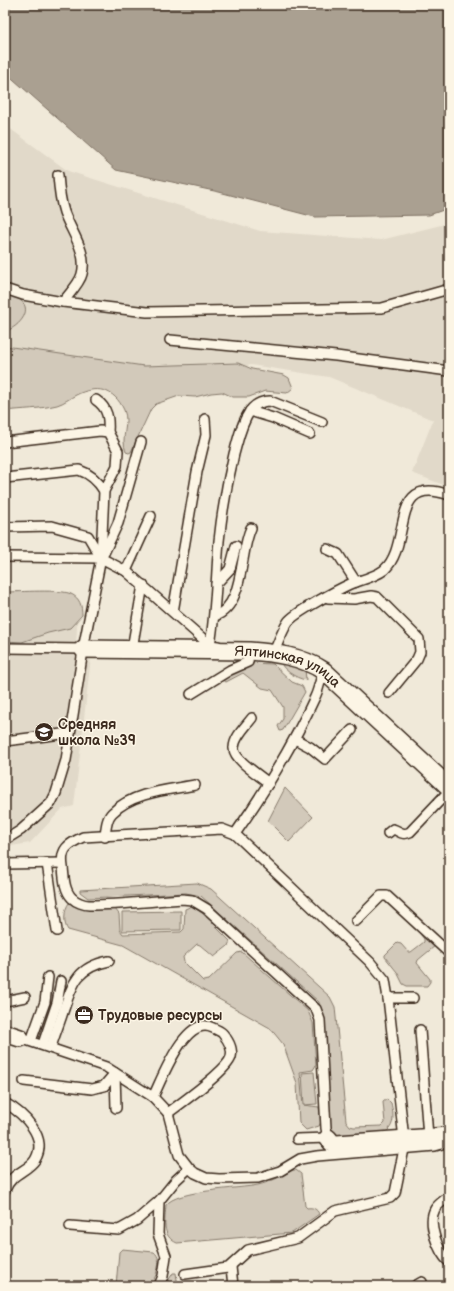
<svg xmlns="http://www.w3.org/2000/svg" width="454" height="1291" font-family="'Balsamiq Sans',sans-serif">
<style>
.built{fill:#e1d9c9}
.green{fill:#d2c9ba;stroke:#867a6c}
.water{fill:#aaa091;stroke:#7e7163}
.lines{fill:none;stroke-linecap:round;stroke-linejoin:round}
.service-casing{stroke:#3b2a1e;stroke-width:12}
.minor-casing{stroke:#3b2a1e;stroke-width:20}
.service{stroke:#fcf5e5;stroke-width:9}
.minor{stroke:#fcf5e5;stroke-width:17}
.labels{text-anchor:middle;stroke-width:3;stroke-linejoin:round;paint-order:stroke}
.street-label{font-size:14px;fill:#3b2a1e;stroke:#fcf5e5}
.poi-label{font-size:14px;font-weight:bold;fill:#3b2a1e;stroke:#fcf5e5;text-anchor:start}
</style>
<rect width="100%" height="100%" fill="#f0e9d9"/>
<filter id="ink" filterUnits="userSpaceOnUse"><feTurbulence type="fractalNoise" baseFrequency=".025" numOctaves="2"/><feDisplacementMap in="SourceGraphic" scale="8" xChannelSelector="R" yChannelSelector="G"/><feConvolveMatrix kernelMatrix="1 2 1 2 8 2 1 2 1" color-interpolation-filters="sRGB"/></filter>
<g filter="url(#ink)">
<g class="built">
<path d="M5 125 68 171 260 231 381 240 449 223V487L412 473 433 420 329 377 251 365 208 375 5 364Z"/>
<path d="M5 607 78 608 76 646 91 657 74 806 62 809 30 843 5 847Z"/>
</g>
<g class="green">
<path d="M5 293C9 295 14 296 17 298 36 308 19 327 6 331Z"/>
<path d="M5 346 144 366 238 363 252 369 284 375 289 378 293 388 287 393 265 391 249 397H233L222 392 211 393 195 397 179 396 156 404 151 409 131 452 129 453 126 452C120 437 130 424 124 410 114 388 96 385 76 395 70 398 64 403 57 405 41 409 22 409 5 411Z"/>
<path d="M5 592C18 592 62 589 71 594 80 598 82 606 82 615L70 628 48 633 22 642 5 641Z"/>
<path d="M279 660 305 669 306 680C295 678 283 670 279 660Z"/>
<path d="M249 663 273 664 292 682 302 686 305 692 283 730 280 731 278 726 283 719V707L272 690 262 688 243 673 226 682 222 680V679Z"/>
<path d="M285 788 313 817 289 842 268 821Z"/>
<path d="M197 883 211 889 330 997 335 1007 346 1121 350 1126 354 1127 382 1126 385 1123 383 1102 387 1099 391 1103C394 1115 395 1127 384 1133L338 1135 332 1134 329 1127 319 1002 201 896 186 893 88 898 80 892V890Z"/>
<path d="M69 903 87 908 115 909 119 914 120 930 123 934 181 932 184 929 185 909 192 906 202 913 230 941 228 946 214 957 200 945 197 944 183 957 184 962 203 981 209 980 237 953 242 952 308 1011 313 1023 316 1065 313 1070 300 1072 303 1105 319 1107 321 1122 319 1126 306 1130 299 1123 297 1083 283 1044 270 1028 123 945 68 930C63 924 64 909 69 903Z"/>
<path d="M181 911V930L122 931V912Z"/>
<path d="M413 925 435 946 418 960 417 963 430 979V982L427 986H407L403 984 397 972 385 957V955L397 943 401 944 408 952H411L424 942V939Z"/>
<path d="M314 1072 317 1104 304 1105 302 1073Z"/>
<path d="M293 1170H296L301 1174 305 1206 307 1208C313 1207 317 1209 319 1214L292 1233 177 1243C161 1236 165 1220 166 1205 176 1190 239 1189 258 1185 271 1182 281 1176 293 1170Z"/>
<path d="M122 1249 154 1252C164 1260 155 1277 151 1286H116L119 1252Z"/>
<path d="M173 1273H176L178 1286H165Z"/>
</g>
<path class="water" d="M5 5H449V208L429 215 315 217 219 192 116 170 5 72Z"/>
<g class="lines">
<defs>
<g id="service">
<path d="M58 175C59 188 60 200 64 212 71 232 88 252 82 274 80 283 69 294 63 302"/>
<path d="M5 289 23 295 63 302 147 312 382 308 449 289"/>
<path d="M170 340 336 356 449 371"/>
<path d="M96 400C108 408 109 419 108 432"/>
<path d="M250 411 273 418 310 434"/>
<path d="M5 442 100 431 108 432 118 451 117 466 104 491 101 558 84 644 66 760 56 793 51 803 21 830 5 840"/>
<path d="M5 478 79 470C91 474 98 481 104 491"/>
<path d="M5 527 52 526 88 536 101 558"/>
<path d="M327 549 338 554 356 582"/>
<path d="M104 553 118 523 141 442"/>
<path d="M5 557 101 558 126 571 210 645 218 646"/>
<path d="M126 571 151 516"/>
<path d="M216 584 230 569 236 546"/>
<path d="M328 598 354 599 371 596 377 597 419 639 420 652 417 659 389 693"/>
<path d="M173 612 197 472 206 435 205 419"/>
<path d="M215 616C245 605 239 553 251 528"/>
<path d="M210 645C216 610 216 576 219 541 222 512 227 483 234 454 238 440 241 424 250 411 255 404 262 401 270 401L322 422"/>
<path d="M5 648 83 649"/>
<path d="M132 649 143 585"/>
<path d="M274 652C278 643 282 631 288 622 294 613 339 589 350 584 361 580 375 577 384 570 413 545 388 473 449 495"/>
<path d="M191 694 230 670 248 662 249 651 247 650"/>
<path d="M252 718C246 726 234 737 234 748 233 759 260 776 269 783"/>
<path d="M295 739 310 747 325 759 352 730"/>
<path d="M5 741 70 733"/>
<path d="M388 833 393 829C400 831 402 836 410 832L449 791"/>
<path d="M235 834 370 962 385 980 388 998 404 1139"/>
<path d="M105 837C106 829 106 819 112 813 133 792 168 790 195 785"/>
<path d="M47 863 57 931"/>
<path d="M5 864 62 863"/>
<path d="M356 921 381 896H387L449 953"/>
<path d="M388 998H413"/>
<path d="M5 1001 25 997"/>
<path d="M420 1030 428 1137"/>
<path d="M20 1038 106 1067 153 1097 168 1113 179 1155 189 1168 195 1173 206 1178 219 1179 258 1178 280 1171 300 1159 317 1156 435 1146 449 1142"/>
<path d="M31 1041 45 1002 48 977"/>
<path d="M43 1044 57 1003 61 981"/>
<path d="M51 1047C55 1034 60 1022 64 1009 73 982 78 967 109 961"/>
<path d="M115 1073 116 1108"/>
<path d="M24 1081 92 1089 104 1086 115 1073"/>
<path d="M153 1097C162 1079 186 1013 213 1028 217 1030 221 1031 223 1034 228 1040 233 1049 231 1057 227 1071 181 1103 168 1113"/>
<path d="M5 1103C23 1113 49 1137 35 1160 27 1172 12 1172 5 1190"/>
<path d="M297 1139 328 1138 326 1128 320 1020 316 1009 207 909 192 900 182 899C151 901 120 905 89 905 84 905 76 902 72 898 64 890 64 877 63 867 60 849 68 844 83 837L222 829 235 834C265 791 293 745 315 697 319 689 320 679 324 671"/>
<path d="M449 1196C445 1200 438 1204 435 1209 427 1223 438 1252 449 1262"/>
<path d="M70 1226 119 1230 137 1220 159 1201"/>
<path d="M231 1267 233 1286"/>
<path d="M185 1274 228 1268 248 1250 298 1238 335 1211 390 1198 395 1193 404 1149"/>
<path d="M159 1286 163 1276 166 1256 158 1234 159 1201 176 1180 189 1168"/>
<path d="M415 1286 422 1282"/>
</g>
<g id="minor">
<path id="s1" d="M83 649 249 651C276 653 301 656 324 671L449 787"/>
<path d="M5 1033 20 1038"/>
<path d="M328 1138 332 1143 337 1144 449 1136"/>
</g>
</defs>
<use href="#service" class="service-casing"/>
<use href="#minor" class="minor-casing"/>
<use href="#service" class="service"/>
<use href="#minor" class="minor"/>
</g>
</g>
<defs>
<symbol id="school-disc" viewBox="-11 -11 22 22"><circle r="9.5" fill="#3b2a1e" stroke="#fcf5e5"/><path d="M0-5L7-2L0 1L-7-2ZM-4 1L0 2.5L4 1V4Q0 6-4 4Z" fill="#fff"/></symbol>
<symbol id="office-disc" viewBox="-11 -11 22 22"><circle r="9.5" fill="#3b2a1e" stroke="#fcf5e5"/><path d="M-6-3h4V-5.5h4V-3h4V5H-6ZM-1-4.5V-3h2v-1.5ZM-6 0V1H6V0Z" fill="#fff"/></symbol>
</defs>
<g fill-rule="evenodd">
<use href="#school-disc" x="33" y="721" width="22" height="22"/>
<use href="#office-disc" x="73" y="1004" width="22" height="22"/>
</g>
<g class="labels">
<g class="street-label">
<text dy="5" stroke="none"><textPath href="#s1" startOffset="208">Ялтинская улица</textPath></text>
</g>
<g class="poi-label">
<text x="58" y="729">Средняя<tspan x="58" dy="16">школа №39</tspan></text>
<text x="98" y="1020">Трудовые ресурсы</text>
</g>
</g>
<rect width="454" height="1291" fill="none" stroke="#fcf5e5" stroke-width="20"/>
<rect x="10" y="10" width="434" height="1271" fill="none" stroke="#3b2a1e" stroke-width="1.5" filter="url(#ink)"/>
</svg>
